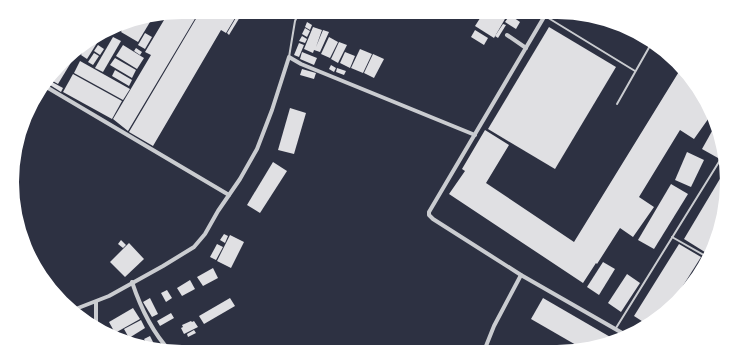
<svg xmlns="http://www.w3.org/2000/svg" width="739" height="364" font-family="Merriweather,serif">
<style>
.building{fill:#e0e0e3}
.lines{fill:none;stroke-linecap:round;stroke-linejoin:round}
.service{stroke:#caccd0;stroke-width:2}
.minor{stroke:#caccd0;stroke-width:4}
</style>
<rect width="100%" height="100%" fill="#2d3142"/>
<g class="building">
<path d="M182 12H199L128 131 113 119 151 55 145 52 167 15Z"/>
<path d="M200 12 238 13 226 33 221 30 153 146 129 132Z"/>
<path d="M484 12H509L494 38 475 26Z"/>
<path d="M510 15 520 22 516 29 505 22Z"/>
<path d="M237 16 240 17 229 35 227 33Z"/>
<path d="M153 17 138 42 121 32 127 21Z"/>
<path d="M126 22 122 30 117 28 114 34 110 32 111 30Z"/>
<path d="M307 22 312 25 310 30 305 27Z"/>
<path d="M503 24 506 25 498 38 495 36Z"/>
<path d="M313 27 322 30 316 47 323 30 329 32 320 52 314 50 313 53 304 49Z"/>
<path d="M549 27 616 67 555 169 488 129Z"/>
<path d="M305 28 310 31 307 37 302 34Z"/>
<path d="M475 30 488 38 484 45 471 37Z"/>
<path d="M145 33 152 37 145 49 138 45Z"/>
<path d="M102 35 87 59 81 55 89 41Z"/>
<path d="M302 36 307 39 305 43 299 41Z"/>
<path d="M113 37 121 41 103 72 95 68Z"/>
<path d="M329 37 338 42 330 58 321 54Z"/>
<path d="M339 42 347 45 338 63 331 59Z"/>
<path d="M299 43 304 45 299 57 294 55Z"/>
<path d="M98 45 104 49 100 55 94 51Z"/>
<path d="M123 45 144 58 137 69 116 56Z"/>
<path d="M81 46 58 84 51 80 58 69 78 47Z"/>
<path d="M136 48 142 52 140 55 134 51Z"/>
<path d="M360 49 372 54 363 73 351 68Z"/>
<path d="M302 52 317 58 314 65 300 59Z"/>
<path d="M345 52 355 56 350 68 340 63Z"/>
<path d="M94 53 99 56 93 65 88 62Z"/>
<path d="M373 54 384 59 374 78 364 73Z"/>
<path d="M115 58 136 70 132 78 110 65Z"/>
<path d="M80 61 130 89 123 100 74 73Z"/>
<path d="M331 65 336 68 334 72 329 69Z"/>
<path d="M337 68 346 71 344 75 336 72Z"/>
<path d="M302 69 316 73 314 79 300 75Z"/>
<path d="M115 70 132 80 129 86 112 76Z"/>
<path d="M680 70 688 75 711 115 694 139 680 130 639 197 654 207 633 237 620 228 597 264 596 263 583 283 449 194 465 171 462 169 485 130 509 145 486 183 574 242Z"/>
<path d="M73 74 122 101 112 119 63 92Z"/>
<path d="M52 82 63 88 61 92 50 85Z"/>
<path d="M290 108 306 113 294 154 278 150Z"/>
<path d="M716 124 718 127 721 152 718 158 702 149Z"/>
<path d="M687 152 704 160 691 187 675 180Z"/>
<path d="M273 162 287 171 260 213 247 205Z"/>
<path d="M724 172 727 193 713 246 708 254 684 239Z"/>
<path d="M671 184 688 194 654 249 638 240Z"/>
<path d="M224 234 228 236 225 243 220 240Z"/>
<path d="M230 235 244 242 231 268 217 261Z"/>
<path d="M121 240 126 245 123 248 118 244Z"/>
<path d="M129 243 144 259 125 277 110 262Z"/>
<path d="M217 244 223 247 216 260 210 257Z"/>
<path d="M679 244 701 257 669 308 652 323 648 325 634 316Z"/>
<path d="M603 262 615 269 599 295 587 287Z"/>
<path d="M213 268 218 278 203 286 197 277Z"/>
<path d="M627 274 640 283 621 312 608 303Z"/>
<path d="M190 280 195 289 182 296 177 288Z"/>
<path d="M167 290 172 298 166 302 161 293Z"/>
<path d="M150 298 158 314 152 317 143 302Z"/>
<path d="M230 298 235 306 204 324 199 316Z"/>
<path d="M543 298 612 338 583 349 531 319Z"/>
<path d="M133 308 140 319 115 333 109 322Z"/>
<path d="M171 313 174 318 160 326 157 321Z"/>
<path d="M141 320 145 328 129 338 124 329Z"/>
<path d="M191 321 192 322 194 321 198 327 184 334 181 328 183 327 182 325Z"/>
<path d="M194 330 196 333 188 337 187 334Z"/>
<path d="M150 336 154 344 150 346H148L144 339Z"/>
</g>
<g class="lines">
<g class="service">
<path d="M545 16 635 71"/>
<path d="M104 37 107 32"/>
<path d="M289 57 295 21 299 12"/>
<path d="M617 104 651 44"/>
<path d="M672 237 709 258"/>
<path d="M616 328 722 157"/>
</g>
<g class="minor">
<path d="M547 12 429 212V215L433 219 521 275 624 334"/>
<path d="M507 35 526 48"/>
<path d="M43 85 229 195"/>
<path d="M132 282C140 306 153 333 170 351"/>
<path d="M96 302V327"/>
<path d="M73 310 109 296 163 266 194 247 205 234 218 211 240 179 257 149 272 110 289 57 301 64 475 135"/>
<path d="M484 351 494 326 521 275"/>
</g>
</g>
<path d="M0 0H739V364H0ZM182 19H557A163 163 0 0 1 720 182V182A163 163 0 0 1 557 345H182A163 163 0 0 1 19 182V182A163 163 0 0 1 182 19Z" fill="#fff" fill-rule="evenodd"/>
</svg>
